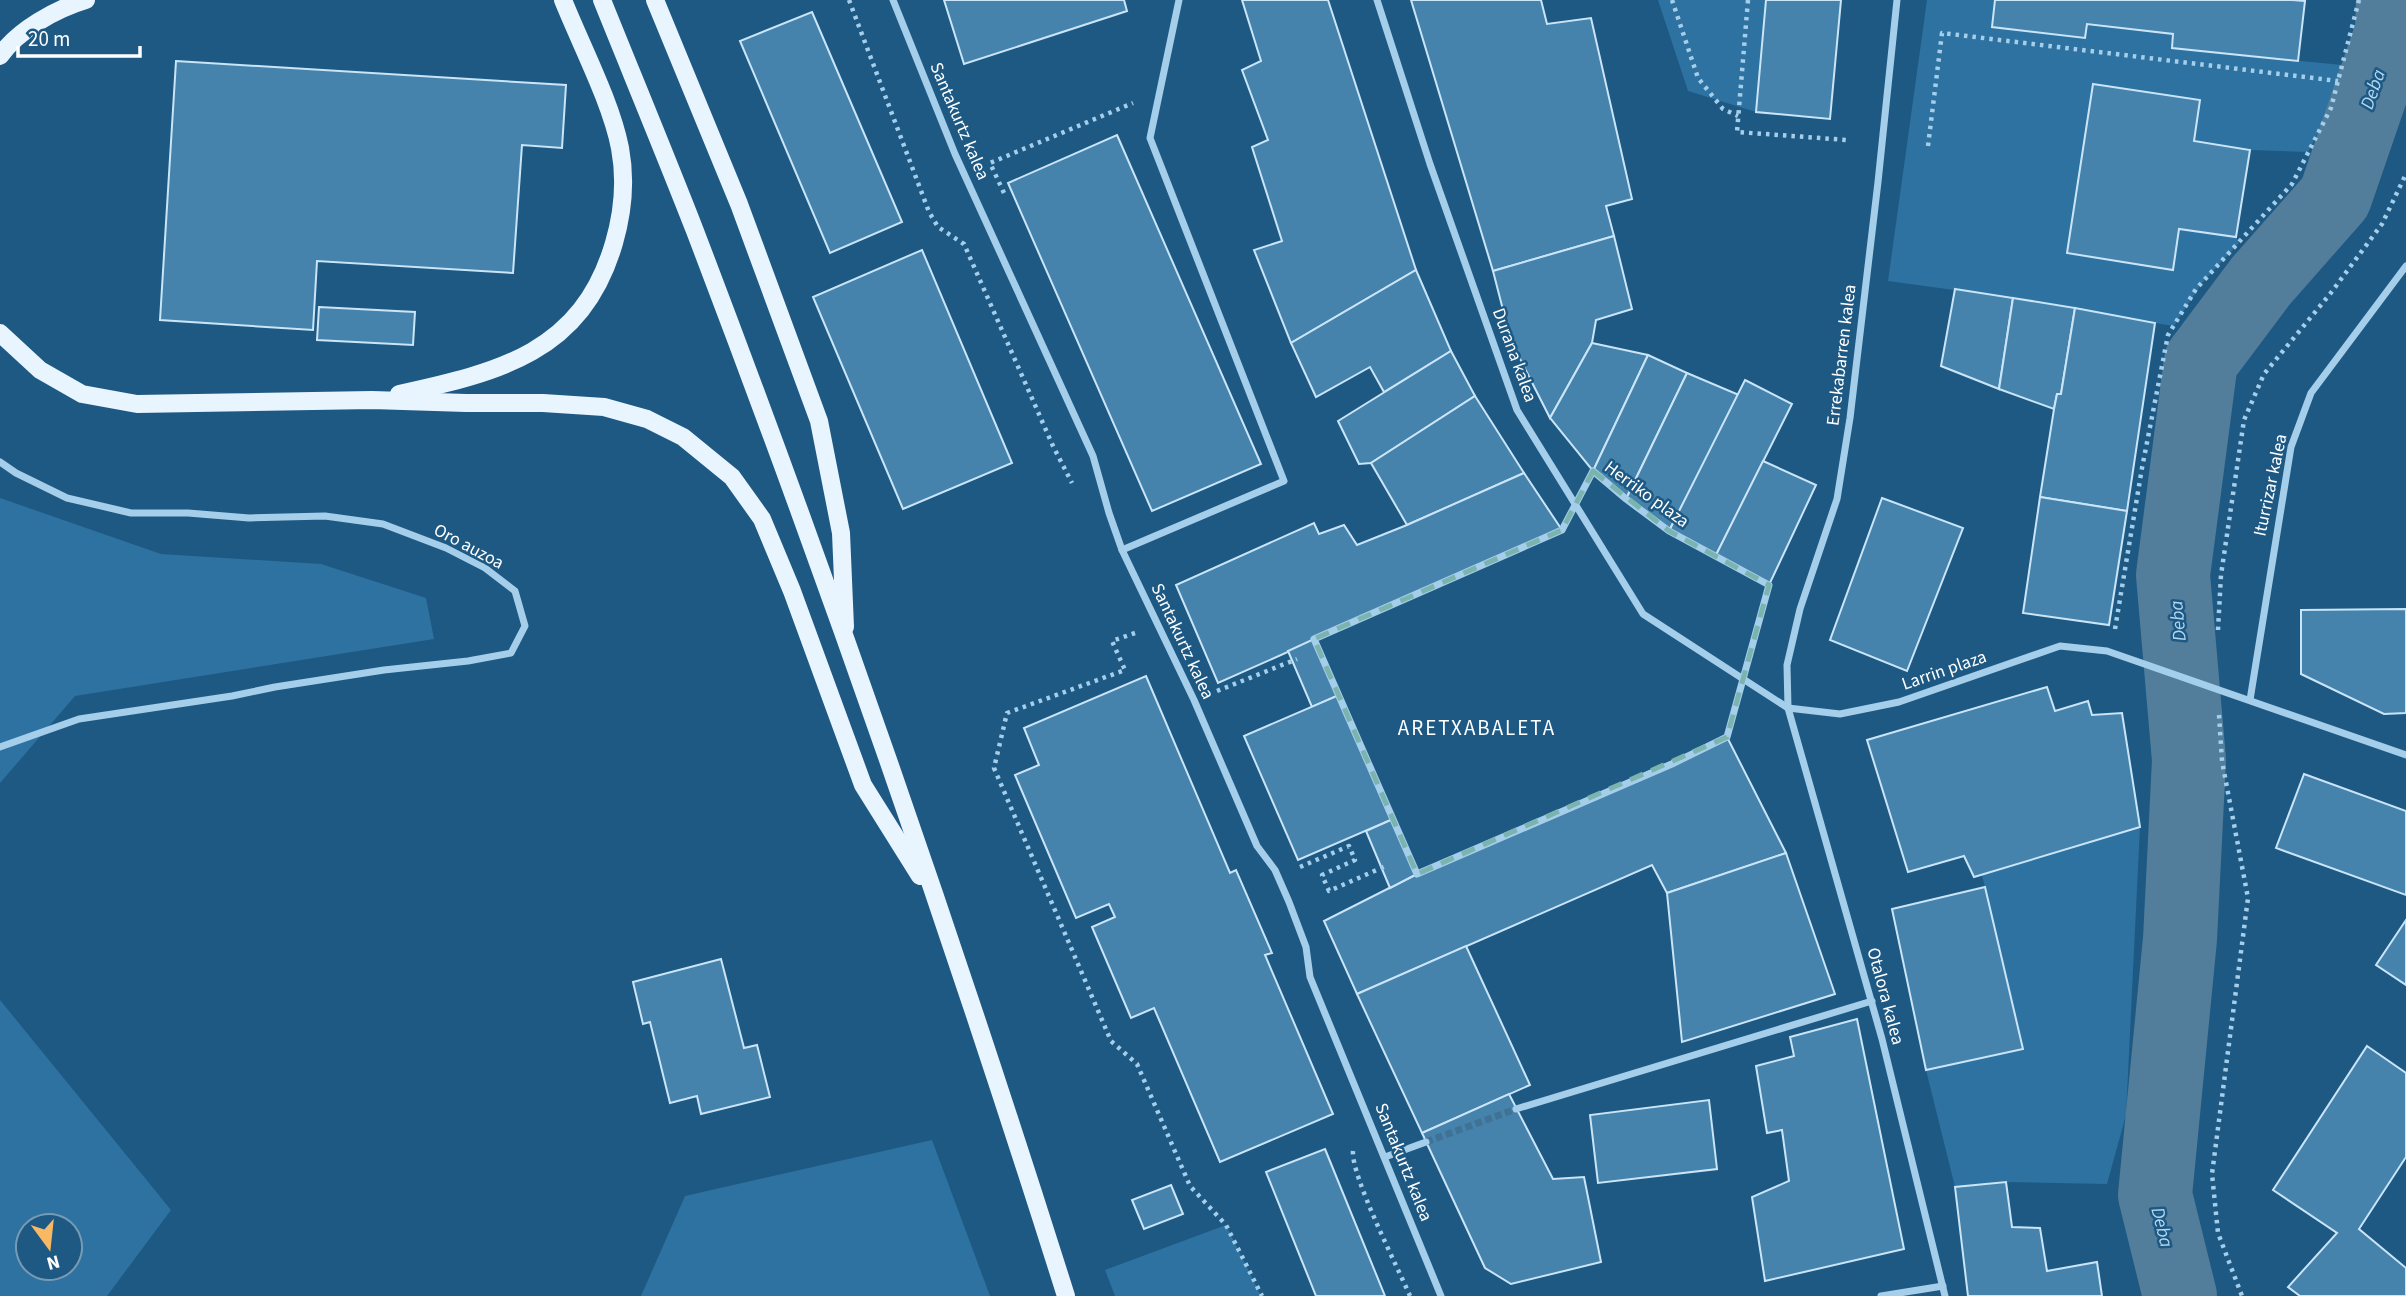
<svg xmlns="http://www.w3.org/2000/svg" width="2406" height="1296" font-family="'Source Sans 3',sans-serif">
<style>
.green{fill:#2d72a0;fill-rule:evenodd}
.lines{fill:none;stroke-linecap:round;stroke-linejoin:round}
.river{stroke:#527d9b;stroke-width:74}
.building{fill:#4683ac;stroke:#c9e5f7;stroke-width:2}
.street-tunnel{stroke:#407296;stroke-width:7;stroke-dasharray:7 3.5;stroke-linecap:butt}
.path{stroke:#a5ceea;stroke-width:4.5;stroke-dasharray:3.5 5;stroke-linecap:butt}
.street{stroke:#a5ceea;stroke-width:7}
.primary{stroke:#e8f4fe;stroke-width:18}
.marked{fill:none;stroke:#7bb4af;stroke-width:5;stroke-dasharray:14 9;stroke-linejoin:round}
.labels{text-anchor:middle;stroke-width:5;stroke-linejoin:round;paint-order:stroke}
.street-label{font-size:18px;fill:#fff;stroke:#1e5984}
.water-label{font-size:19px;font-style:italic;fill:#b0d8f1;stroke:#1e5984}
.quarter-label{font-size:21px;letter-spacing:2px;fill:#fff;stroke:#1e5984}
</style>
<rect width="100%" height="100%" fill="#1e5984"/>
<g class="green">
<path d="M1658 0H1766L1756 112 1688 91Z"/>
<path d="M1927 0H1995L1992 27 2085 37 2087 24 2173 34 2172 48 2342 65 2331 108 2308 152 2250 150 2194 141 2199 100 2093 85 2067 253 2173 270 2179 229 2236 237 2239 243 2202 283 2174 326 2155 323 2013 298 1888 281Z"/>
<path d="M0 498 161 554 321 564 426 598 434 639 75 696 0 783Z"/>
<path d="M2140 827 2126 1115 2107 1184 2006 1182 1955 1187 1926 1070 2023 1049 1982 875Z"/>
<path d="M0 1000 171 1210 107 1296H0ZM28 1226H70V1268H28Z"/>
<path d="M932 1140 990 1296H641L685 1196Z"/>
<path d="M1226 1225 1261 1296H1115L1105 1270Z"/>
</g>
<g class="lines">
<path class="river" d="M2180 1296 2155 1195 2180 939 2189 760 2173 575 2201 361 2261 281 2335 197 2392 31 2393 0"/>
</g>
<g class="building">
<path d="M944 0H1124L1127 11 964 64Z"/>
<path d="M1242 0H1328L1416 270 1291 343 1254 250 1282 241 1252 147 1268 140 1242 70 1261 61Z"/>
<path d="M1411 0H1541L1547 24 1591 18 1632 199 1606 206 1614 236 1493 271Z"/>
<path d="M1766 0H1841L1830 119 1756 112Z"/>
<path d="M1995 0H2292L2305 1 2298 61 2172 48 2173 34 2087 24 2085 38 1992 27Z"/>
<path d="M812 12 902 222 830 253 740 41Z"/>
<path d="M176 61 566 85 562 148 522 145 513 273 317 261 313 330 160 320Z"/>
<path d="M2093 84 2200 100 2194 141 2250 150 2236 237 2179 229 2173 270 2067 253Z"/>
<path d="M1117 135 1261 464 1152 511 1008 183Z"/>
<path d="M1614 236 1632 309 1596 320 1592 343 1550 418 1511 341 1493 271Z"/>
<path d="M922 250 1012 463 903 509 813 297Z"/>
<path d="M1416 270 1451 351 1384 392 1370 367 1316 397 1291 343Z"/>
<path d="M1955 289 2013 298 1999 389 1941 366Z"/>
<path d="M2013 298 2075 308 2061 394H2057L2054 409 1999 389Z"/>
<path d="M319 307 415 312 413 345 317 340Z"/>
<path d="M2075 308 2155 323 2127 511 2040 497 2054 409 2057 394H2061Z"/>
<path d="M1592 343 1648 355 1593 471 1550 418Z"/>
<path d="M1451 351 1475 396 1371 463 1359 464 1338 421Z"/>
<path d="M1648 355 1687 373 1626 499 1593 471Z"/>
<path d="M1687 373 1739 395 1669 531 1626 499Z"/>
<path d="M1745 380 1792 404 1715 557 1669 531Z"/>
<path d="M1475 396 1524 473 1407 525 1371 463Z"/>
<path d="M1763 461 1816 485 1769 585 1715 557Z"/>
<path d="M1524 473 1562 530 1218 683 1176 585 1314 523 1319 534 1344 525 1357 545 1407 525Z"/>
<path d="M2040 497 2127 511 2109 625 2023 613Z"/>
<path d="M1882 498 1963 528 1907 671 1830 640Z"/>
<path d="M2406 609V713L2384 714 2301 674V610Z"/>
<path d="M1314 639 1339 695 1312 707 1288 651Z"/>
<path d="M1146 676 1230 873 1236 870 1272 953 1265 955 1333 1114 1220 1162 1154 1008 1131 1018 1092 927 1115 917 1109 904 1076 918 1015 775 1039 765 1024 728Z"/>
<path d="M2047 687 2055 711 2088 701 2092 715 2122 713 2140 827 1974 877 1964 856 1908 872 1867 740Z"/>
<path d="M1339 695 1393 819 1298 860 1244 736Z"/>
<path d="M1727 737 1786 853 1667 893 1652 865 1357 994 1324 921 1417 874Z"/>
<path d="M2304 774 2406 811V895L2276 848Z"/>
<path d="M1393 819 1417 874 1390 888 1366 831Z"/>
<path d="M1786 853 1835 994 1682 1042 1667 893Z"/>
<path d="M1985 887 2023 1049 1926 1070 1892 909Z"/>
<path d="M2406 920V985L2376 965Z"/>
<path d="M1466 946 1530 1085 1422 1133 1357 994Z"/>
<path d="M721 959 744 1048 757 1045 770 1097 701 1114 697 1096 670 1103 650 1022 643 1024 633 982Z"/>
<path d="M1857 1019 1904 1249 1765 1281 1752 1197 1789 1181 1782 1130 1767 1133 1756 1066 1794 1056 1790 1037Z"/>
<path d="M2367 1046 2406 1073V1157L2359 1229 2406 1268V1296H2300L2288 1287 2337 1233 2273 1190Z"/>
<path d="M1509 1094 1553 1179 1584 1177 1601 1262 1511 1284 1485 1268 1422 1133Z"/>
<path d="M1709 1100 1717 1169 1598 1183 1590 1115Z"/>
<path d="M1325 1149 1385 1296H1316L1266 1172Z"/>
<path d="M2006 1182 2012 1227 2040 1228 2047 1271 2097 1262 2102 1296H1968L1955 1187Z"/>
<path d="M1171 1185 1183 1214 1144 1229 1132 1200Z"/>
</g>
<g class="lines">
<path class="street-tunnel" d="M1426 1142 1516 1109"/>
<g class="path">
<path d="M849 0 929 212 938 227 964 244 1053 446 1072 483"/>
<path d="M1672 0 1698 78 1723 109 1738 116"/>
<path d="M1748 0 1737 132 1847 140"/>
<path d="M1928 146 1942 33 2338 81"/>
<path d="M1004 193 990 163 1133 103"/>
<path d="M2115 629 2142 468 2168 335 2196 289 2292 184 2331 108 2359 0"/>
<path d="M2218 630 2221 575 2244 420 2264 374 2330 294 2382 224 2406 174"/>
<path d="M1135 633 1112 641 1125 670 1007 713 994 768 1111 1041 1137 1064 1190 1186 1226 1225 1262 1296"/>
<path d="M1217 691 1297 659"/>
<path d="M2219 715 2222 761 2248 898 2212 1174 2218 1233 2242 1296"/>
<path d="M1300 867 1349 846 1355 860 1322 875 1329 891 1388 865"/>
<path d="M1353 1151C1351 1176 1398 1268 1410 1296"/>
</g>
<g class="street">
<path d="M893 0 955 154 1093 456 1109 513 1122 550 1194 700 1257 846 1275 870 1289 902 1306 947 1310 977 1441 1296"/>
<path d="M1377 0 1430 164 1517 410 1643 614 1788 708 1840 714 1899 702 2060 646 2107 651 2406 755"/>
<path d="M1897 0 1878 182 1850 418 1837 499 1800 609 1787 665 1788 708 1882 1039 1945 1296"/>
<path d="M0 462 16 473 67 498 131 513H188L249 518 325 516 383 524 446 548 485 568 515 591 525 626 511 653 468 661 384 670 275 687 232 696 79 719 0 747"/>
<path d="M1593 471 1626 499 1669 531 1769 585 1727 737 1672 764 1417 874 1314 639 1562 530Z"/>
<path d="M1122 550 1284 481 1150 138 1179 0"/>
<path d="M2250 700 2291 447 2311 393 2406 266"/>
<path d="M1516 1109 1872 1001"/>
<path d="M1385 1157 1426 1142"/>
<path d="M1881 1296 1943 1286"/>
</g>
<g class="primary">
<path d="M602 0C633 77 665 154 695 231 829 582 953 938 1066 1296"/>
<path d="M655 0 739 204 819 421 841 533 845 627"/>
<path d="M0 56C18 30 56 9 86 0"/>
<path d="M0 333 40 370 82 394 137 404 372 400 466 403H543L604 407 647 419 683 437 732 477 762 519 792 591 863 785 920 876"/>
<path d="M399 394C499 372 582 353 614 243 623 212 626 180 620 148 611 102 581 45 563 0"/>
</g>
</g>
<path class="marked" d="M1593 471 1669 531 1769 585 1727 737 1417 874 1314 639 1562 530Z"/>
<g class="labels">
<g class="street-label">
<text transform="translate(960 121) rotate(67)" y="6">Santakurtz kalea</text>
<text transform="translate(1515 355) rotate(70)" y="6">Durana kalea</text>
<text transform="translate(1841 355) rotate(-83)" y="6">Errekabarren kalea</text>
<text transform="translate(2270 485) rotate(-78)" y="6">Iturrizar kalea</text>
<text transform="translate(1647 494) rotate(36)" y="6">Herriko plaza</text>
<text transform="translate(469 546) rotate(28)" y="6">Oro auzoa</text>
<text transform="translate(1183 641) rotate(65)" y="6">Santakurtz kalea</text>
<text transform="translate(1944 670) rotate(-19)" y="6">Larrin plaza</text>
<text transform="translate(1886 996) rotate(75)" y="6">Otalora kalea</text>
<text transform="translate(1404 1162) rotate(68)" y="6">Santakurtz kalea</text>
</g>
<g class="water-label">
<text transform="translate(2372 89) rotate(-71)" y="7">Deba</text>
<text transform="translate(2177 621) rotate(-95)" y="7">Deba</text>
<text transform="translate(2163 1227) rotate(76)" y="7">Deba</text>
</g>
<g class="quarter-label">
<text x="1477" y="735">ARETXABALETA</text>
</g>
</g>
<g transform="translate(49 1247) rotate(165)"><circle r="33" fill="#1e5984" stroke="#789bb5" stroke-width="2"/>
<path d="M0-5L12 26L0 18L-12 26Z" fill="#f9b864"/>
<text y="-10" font-size="19" font-weight="bold" text-anchor="middle" fill="#ffffff">N</text>
</g>
<path d="M18 46v10h122v-10" fill="none" stroke="#ffffff" stroke-width="3.5"/>
<text x="28" y="46" font-size="21" fill="#ffffff" stroke="#1e5984" stroke-width="5" paint-order="stroke">20 m</text>
</svg>
